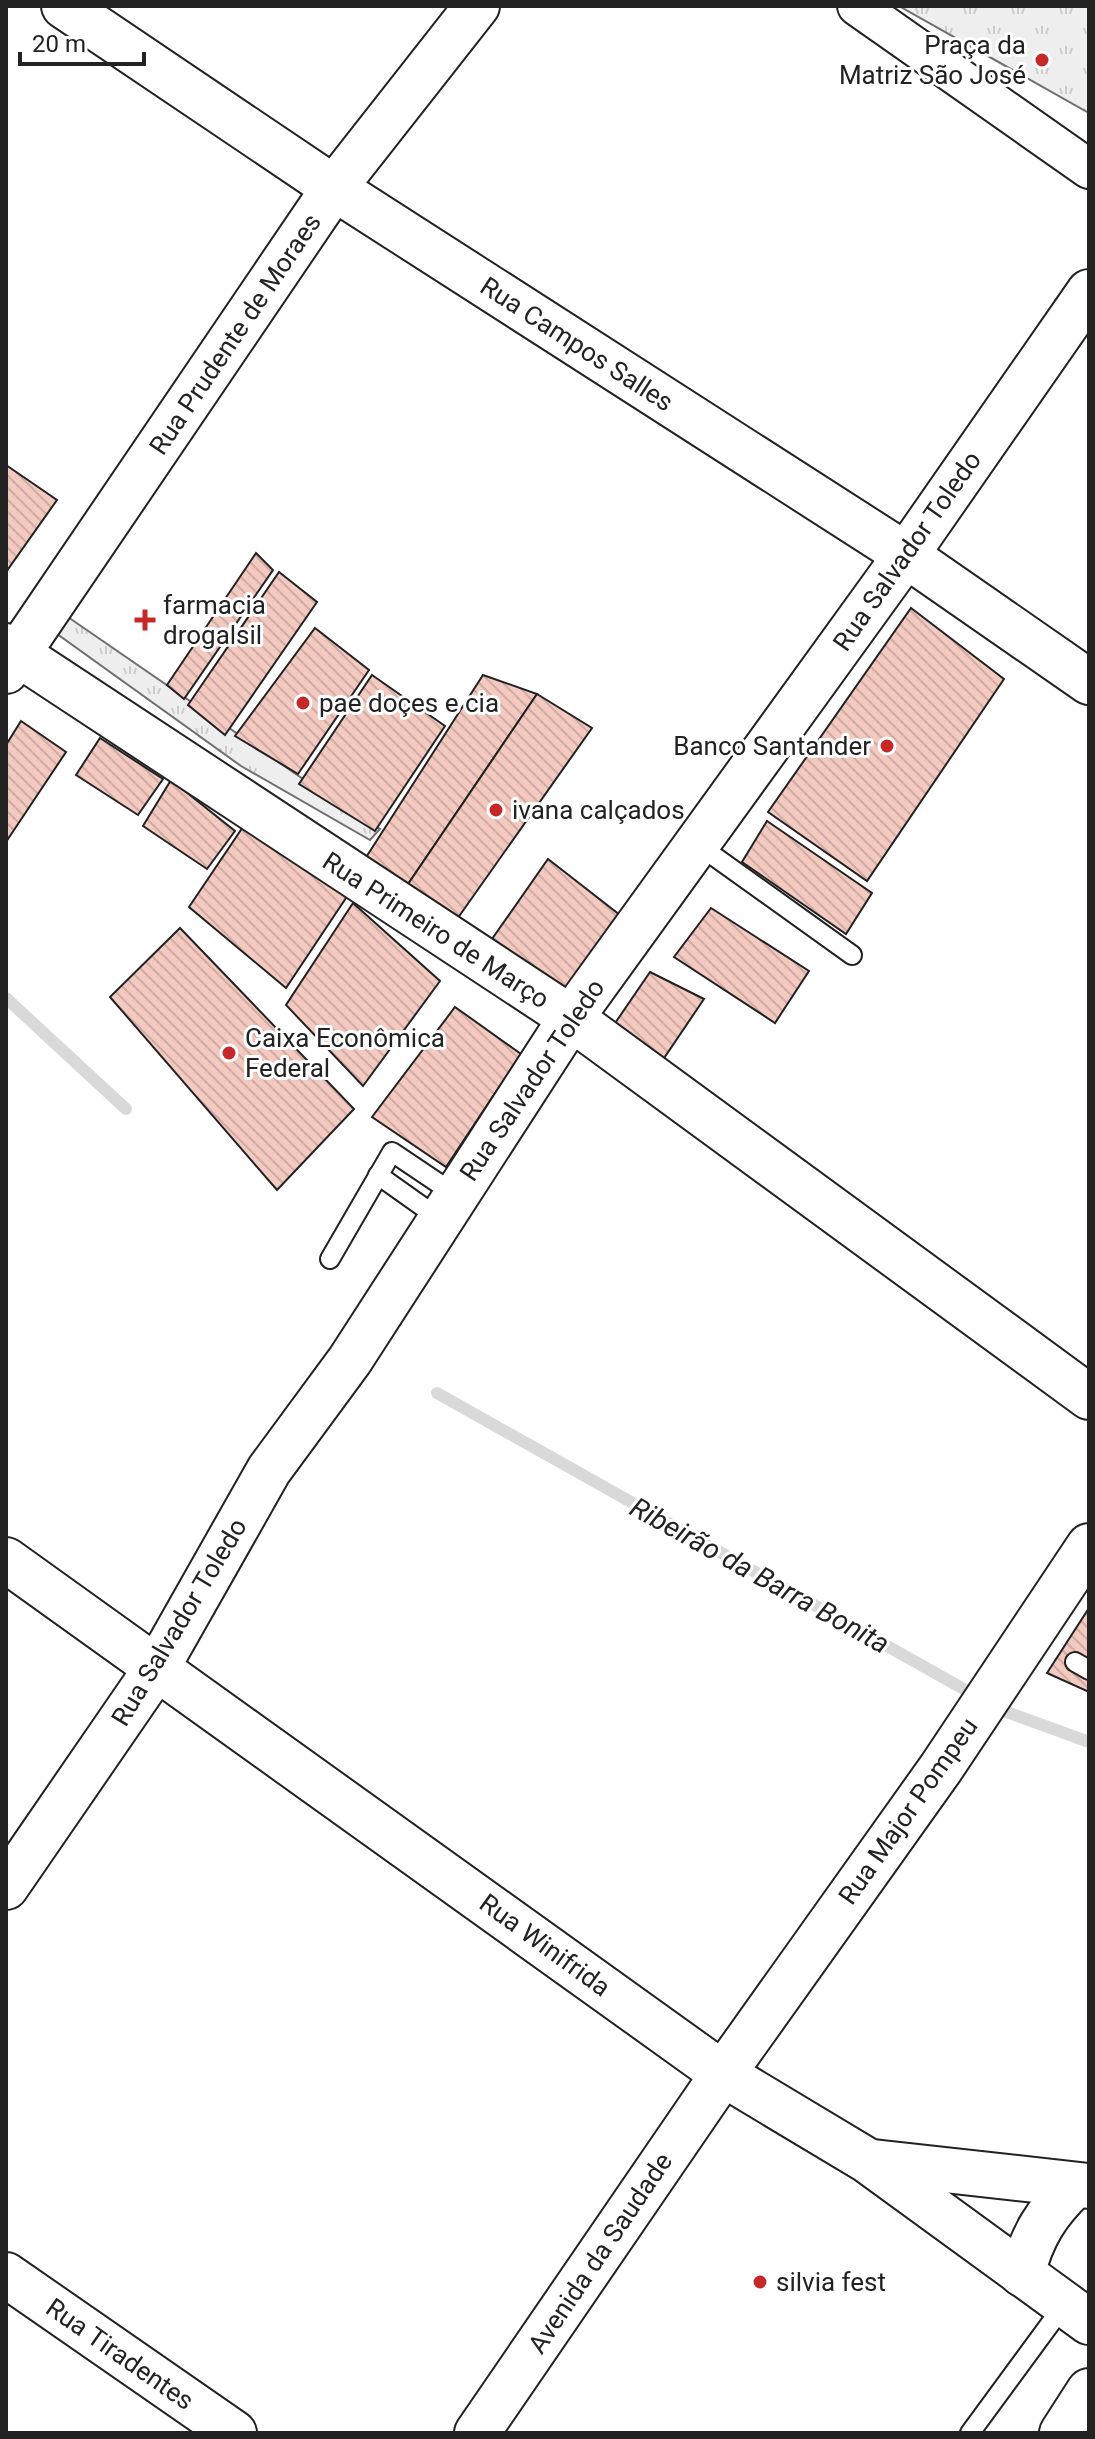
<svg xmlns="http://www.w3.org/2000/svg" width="1095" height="2439" font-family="Roboto,sans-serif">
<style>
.grass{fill:url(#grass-tufts);stroke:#6f6f6f;stroke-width:2}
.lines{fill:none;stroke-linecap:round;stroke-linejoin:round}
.stream{stroke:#d9d9d9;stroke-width:12}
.building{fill:url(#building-back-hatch);stroke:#222;stroke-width:2}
.service-casing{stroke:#222;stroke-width:22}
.minor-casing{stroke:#222;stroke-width:42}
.tertiary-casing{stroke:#222;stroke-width:48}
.secondary-casing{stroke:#222;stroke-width:48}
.service{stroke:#fff;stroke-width:18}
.minor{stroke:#fff;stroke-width:38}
.tertiary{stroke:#fff;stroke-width:44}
.secondary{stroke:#fff;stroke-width:44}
.poi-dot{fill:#c62828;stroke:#fff;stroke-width:3}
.labels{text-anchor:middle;stroke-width:6;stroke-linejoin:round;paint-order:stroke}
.poi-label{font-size:26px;fill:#222;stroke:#fff;text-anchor:start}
.street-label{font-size:26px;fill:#222;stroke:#fff}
.water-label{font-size:28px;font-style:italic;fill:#222;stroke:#fff}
</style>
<defs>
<pattern id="grass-tufts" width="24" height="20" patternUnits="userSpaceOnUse" patternTransform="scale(2)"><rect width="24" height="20" fill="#eee"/><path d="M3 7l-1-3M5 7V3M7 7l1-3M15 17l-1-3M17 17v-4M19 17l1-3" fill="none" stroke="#ccc"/></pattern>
<pattern id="building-back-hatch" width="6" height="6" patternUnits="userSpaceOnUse" patternTransform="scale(2)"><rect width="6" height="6" fill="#f3c9c0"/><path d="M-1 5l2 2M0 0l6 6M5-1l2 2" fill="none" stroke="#d0aca5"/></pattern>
</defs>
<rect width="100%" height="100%" fill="#fff"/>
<g class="grass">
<path d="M899 6H1089V113Z"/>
<path d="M65 615 322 792 380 829 370 840 241 766 53 631Z"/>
</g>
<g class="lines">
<g class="stream">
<path d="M6 998 126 1109"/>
<path d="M437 1393 1001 1710 1089 1742"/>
</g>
</g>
<g class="building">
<path d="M6 465 57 500 6 572Z"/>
<path d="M256 553 273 570 184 699 167 685Z"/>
<path d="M279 572 317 602 225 735 188 705Z"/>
<path d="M911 608 1004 679 867 881 768 812Z"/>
<path d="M315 628 369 670 298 774 235 736Z"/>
<path d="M372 675 445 726 375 831 299 784Z"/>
<path d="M483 675 537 694 402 893 363 862Z"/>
<path d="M537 694 592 728 455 922 402 893Z"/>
<path d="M21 721 66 752 6 842V745Z"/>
<path d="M100 738 163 779 138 815 76 775Z"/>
<path d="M171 780 235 831 207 869 143 826Z"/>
<path d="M247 821 348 895 286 988 189 907Z"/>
<path d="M767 821 872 893 846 934 742 862Z"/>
<path d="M548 859 625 919 566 1002 485 949Z"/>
<path d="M353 903 440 981 363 1086 286 1005Z"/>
<path d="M711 908 809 971 775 1023 674 957Z"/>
<path d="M180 928 354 1109 277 1190 110 997Z"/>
<path d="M650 972 704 999 658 1067 609 1032Z"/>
<path d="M455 1007 521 1054 446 1167 372 1117Z"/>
<path d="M1089 1608V1692L1047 1673Z"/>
</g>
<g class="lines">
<defs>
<g id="service">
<path d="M697 844 852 955"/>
<path d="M378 1175 440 1219"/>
<path d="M330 1259 392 1152 456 1195"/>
<path d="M1075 1662 1089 1670"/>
<path d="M970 2433 1064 2305"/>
</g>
<path id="minor" d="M857 6 1089 169"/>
<g id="tertiary">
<path d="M64 6 334 188 906 555 1089 682"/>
<path d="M6 646 571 1018 1089 1397"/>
<path d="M6 1560 723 2074 868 2161 1089 2322"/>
<path d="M6 1887 158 1666 269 1470 350 1360 571 1018 906 555 1089 292"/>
<path d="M873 2162 1089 2186"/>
<path d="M1022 2274C1032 2236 1046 2213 1074 2186"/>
<path d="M6 2275 234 2433"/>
<path d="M477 2433 723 2074 941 1768 1089 1546"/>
<path d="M1062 2433 1089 2391"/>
</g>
<path id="secondary" d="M6 671 334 188 477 6"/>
</defs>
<use href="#service" class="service-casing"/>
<use href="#minor" class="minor-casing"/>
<use href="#tertiary" class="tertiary-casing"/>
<use href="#secondary" class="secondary-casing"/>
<use href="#service" class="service"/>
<use href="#minor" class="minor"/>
<use href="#tertiary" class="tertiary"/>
<use href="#secondary" class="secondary"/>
</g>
<g class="poi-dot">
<circle cx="1042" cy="60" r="8"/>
<path d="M141 608h8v8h8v8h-8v8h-8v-8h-8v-8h8z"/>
<circle cx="303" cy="703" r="8"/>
<circle cx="887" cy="746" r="8"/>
<circle cx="496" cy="810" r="8"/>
<circle cx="229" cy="1053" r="8"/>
<circle cx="760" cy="2282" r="8"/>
</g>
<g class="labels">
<g class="poi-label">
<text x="1026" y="54" text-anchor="end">Praça da<tspan x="1026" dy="30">Matriz São José</tspan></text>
<text x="163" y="614">farmacia<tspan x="163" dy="30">drogalsil</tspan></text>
<text x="319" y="712">pae doçes e cia</text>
<text x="871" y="755" text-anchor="end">Banco Santander</text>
<text x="512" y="819">ivana calçados</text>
<text x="245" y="1047">Caixa Econômica<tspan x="245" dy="30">Federal</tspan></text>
<text x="776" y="2291">silvia fest</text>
</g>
<g class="street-label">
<text transform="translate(235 334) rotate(-56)" y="9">Rua Prudente de Moraes</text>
<text transform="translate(577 344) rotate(33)" y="9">Rua Campos Salles</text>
<text transform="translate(907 551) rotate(-55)" y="9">Rua Salvador Toledo</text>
<text transform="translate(436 930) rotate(33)" y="9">Rua Primeiro de Março</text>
<text transform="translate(532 1080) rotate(-56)" y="9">Rua Salvador Toledo</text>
<text transform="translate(179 1622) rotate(-59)" y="9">Rua Salvador Toledo</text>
<text transform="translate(908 1811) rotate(-55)" y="9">Rua Major Pompeu</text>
<text transform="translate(545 1945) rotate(36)" y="9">Rua Winifrida</text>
<text transform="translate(600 2253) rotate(-56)" y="9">Avenida da Saudade</text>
<text transform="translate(120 2354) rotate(35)" y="9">Rua Tiradentes</text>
</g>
<g class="water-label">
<text transform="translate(760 1575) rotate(29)" y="10">Ribeirão da Barra Bonita</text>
</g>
</g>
<rect width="1095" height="2439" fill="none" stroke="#222222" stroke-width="16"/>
<path d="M20 52v12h124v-12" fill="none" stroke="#222222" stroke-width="4"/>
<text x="32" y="52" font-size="24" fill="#222222" stroke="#ffffff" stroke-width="6" paint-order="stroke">20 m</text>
</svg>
